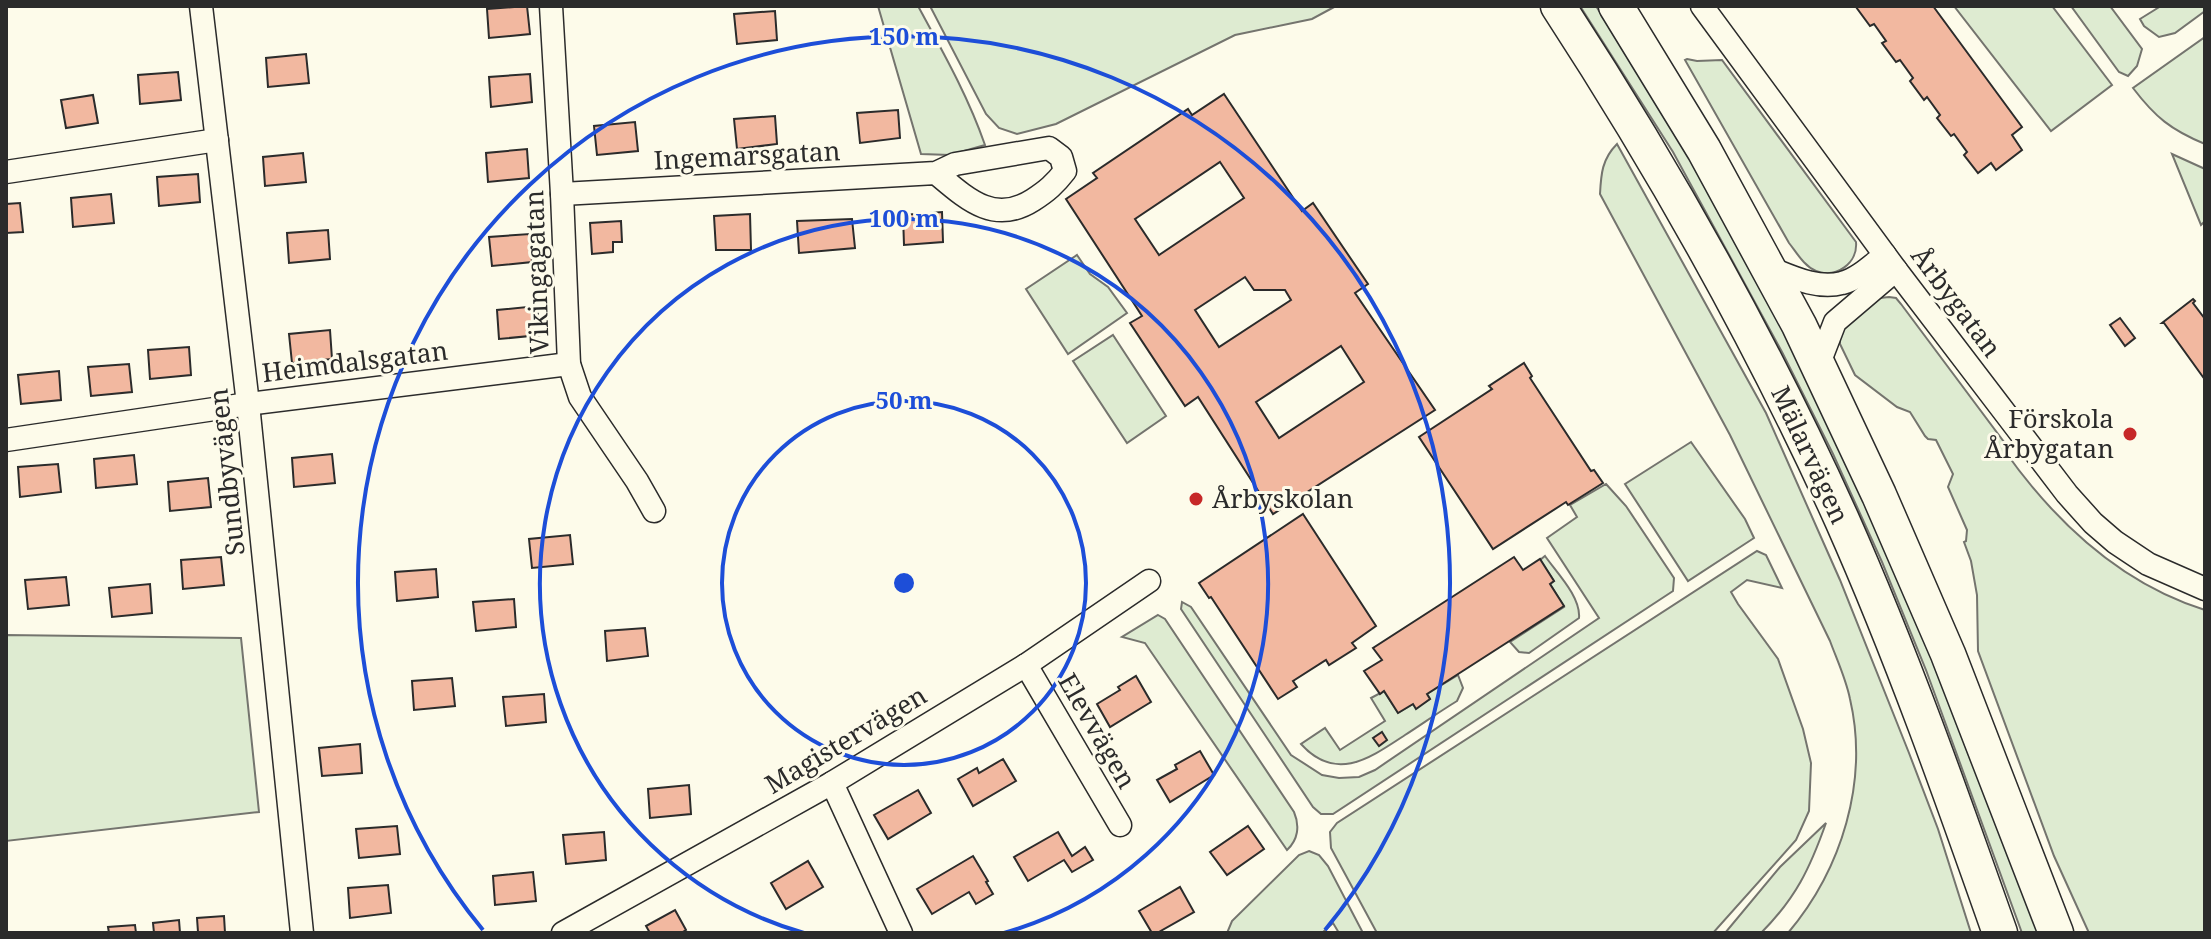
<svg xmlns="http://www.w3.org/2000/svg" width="2211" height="939" font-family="'Noto Serif',serif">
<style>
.green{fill:#deebd1;stroke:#74746e;stroke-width:2}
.building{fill:#f2b8a0;stroke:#2b2b2b;stroke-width:2;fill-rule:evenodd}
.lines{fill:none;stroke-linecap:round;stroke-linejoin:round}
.street-casing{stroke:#2b2b2b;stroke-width:25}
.primary-casing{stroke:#2b2b2b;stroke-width:37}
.street{stroke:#fdfbea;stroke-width:22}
.primary{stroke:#fdfbea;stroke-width:34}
.ring{fill:none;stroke:#1d4ed8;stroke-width:4}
.poi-dot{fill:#c62828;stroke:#fdfbea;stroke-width:3}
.labels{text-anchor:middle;stroke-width:6;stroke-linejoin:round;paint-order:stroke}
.street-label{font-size:26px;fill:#2b2b2b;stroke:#fdfbea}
.poi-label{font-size:26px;fill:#2b2b2b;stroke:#fdfbea;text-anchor:end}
.centre{fill:#1d4ed8;stroke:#fdfbea;stroke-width:4}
.ring-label{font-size:24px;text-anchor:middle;font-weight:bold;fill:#1d4ed8;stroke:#fdfbea;stroke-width:6;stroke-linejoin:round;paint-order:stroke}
</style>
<rect width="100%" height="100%" fill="#fdfbea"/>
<g class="green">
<path d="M878 6H918C943 52 968 96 985 145L950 155 921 154Z"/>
<path d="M930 6H1336L1312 19 1235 35 1056 124 1017 134 999 128 986 114Z"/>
<path d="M1580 6H1596L1683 146 1794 348 1900 573 2040 933H2022L1926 670 1882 562 1833 454 1782 352 1673 152Z"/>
<path d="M1954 6H2052L2112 85 2051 131Z"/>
<path d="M2071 6H2110L2142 49 2137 66 2128 76 2119 72Z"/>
<path d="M2161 6H2205V11L2175 33 2159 37 2144 26 2140 19Z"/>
<path d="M2205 37V144C2171 130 2155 117 2133 88Z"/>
<path d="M1687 59 1697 61 1722 60 1856 242C1858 263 1836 279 1816 271 1804 266 1797 253 1789 243L1685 60Z"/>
<path d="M1617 144 1766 413 1840 580 1909 753 1938 829 1971 933H1788C1842 869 1869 781 1850 699 1846 679 1837 660 1830 641L1730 435 1600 194C1601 174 1602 159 1617 144Z"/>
<path d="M2172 154 2205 169V221L2201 225Z"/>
<path d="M1077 255 1090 274 1108 287 1127 313 1068 354 1026 289Z"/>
<path d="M1889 297 1896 298 1901 304 2007 446 2004 450C2055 522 2119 583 2205 610V933H2089L2054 856 1978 651 1977 595 1971 561 1964 542 1966 541 1967 530 1948 487 1953 474 1936 440 1928 439 1925 436 1910 412 1897 407 1855 375 1840 344V334L1845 326 1880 298Z"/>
<path d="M1113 335 1166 416 1127 443 1073 361Z"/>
<path d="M1691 442 1745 519 1754 538 1688 581 1625 484Z"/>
<path d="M1606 484 1626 506 1674 578 1673 591 1333 814H1321L1313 807 1181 609 1182 602 1191 607 1291 755 1322 775 1339 778 1359 777 1375 770 1599 618 1547 538 1577 517 1570 505Z"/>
<path d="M1757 551 1766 555 1782 588 1747 580 1731 592 1738 604 1778 659 1803 729 1811 763 1809 811 1796 840 1713 933H1377L1331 848 1330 832 1337 823Z"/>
<path d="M1545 556C1557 573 1581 597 1579 618L1529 653 1519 652 1510 642 1564 607 1550 584 1554 581 1540 560Z"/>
<path d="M1158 615 1165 619 1294 812C1300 826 1298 840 1287 850L1145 643 1122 637Z"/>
<path d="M6 635 241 638 259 812 6 841Z"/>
<path d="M1458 675 1463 688 1457 701C1439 712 1422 724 1405 735 1370 758 1336 783 1301 744L1325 728 1340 750 1385 721 1371 698 1384 691 1398 713 1413 704 1416 708 1430 699 1427 694Z"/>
<path d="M1826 823C1810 868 1796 898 1761 933H1725L1780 867Z"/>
<path d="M1309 851 1319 855 1328 866 1363 933H1339L1333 923 1322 933H1227L1232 921 1299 855Z"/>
</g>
<g class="building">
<path d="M527 6 530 34 489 38 487 9Z"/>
<path d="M1933 6 2022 127 2012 135 2022 150 1996 170 1991 163 1978 173 1964 155 1967 152 1954 134 1951 136 1937 118 1940 115 1927 97 1924 100 1910 81 1913 78 1900 60 1896 62 1882 43 1886 41 1874 24 1870 26 1856 7Z"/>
<path d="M775 11 777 40 737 44 734 14Z"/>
<path d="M306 54 309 83 268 87 266 58Z"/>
<path d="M178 72 181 100 140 104 138 75Z"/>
<path d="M530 74 532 102 491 107 489 77Z"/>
<path d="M1224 94 1302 211 1313 203 1368 284 1355 293 1435 410 1273 514 1198 397 1185 406 1130 323 1142 316 1066 199 1097 178 1093 173 1188 109 1192 115ZM1220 162 1244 198 1159 255 1135 219ZM1245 277 1254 290H1285L1291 300 1219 347 1195 310ZM1341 346 1364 382 1279 438 1256 402Z"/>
<path d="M93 95 98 123 66 128 61 100Z"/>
<path d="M898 110 900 138 860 143 857 113Z"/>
<path d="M775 116 777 144 737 149 734 119Z"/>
<path d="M635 122 638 151 597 155 594 126Z"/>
<path d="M527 149 529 178 488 182 486 153Z"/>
<path d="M303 153 306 182 265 186 263 157Z"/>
<path d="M198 174 200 202 159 206 157 177Z"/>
<path d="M111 194 114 223 73 227 71 198Z"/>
<path d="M20 203 23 232 6 233V204Z"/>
<path d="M942 212 943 242 904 245 903 215Z"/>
<path d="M750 214 751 250H716L714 216Z"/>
<path d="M852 219 855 248 799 253 797 221Z"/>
<path d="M621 221 622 242H613V252L592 254 590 223Z"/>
<path d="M328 230 330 259 289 263 287 233Z"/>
<path d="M530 234 532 262 492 266 489 237Z"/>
<path d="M2193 299 2195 301 2193 303 2205 319V375L2203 377 2164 323H2162Z"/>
<path d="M537 306 540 335 499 339 497 310Z"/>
<path d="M2120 318 2135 338 2125 346 2110 325Z"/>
<path d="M330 330 332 359 292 363 289 334Z"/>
<path d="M189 347 191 375 150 379 148 350Z"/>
<path d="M1524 363 1532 376 1530 378 1591 471 1594 470 1603 483 1568 505 1566 502 1493 549 1419 437 1492 389 1489 386Z"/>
<path d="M129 364 132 392 91 396 88 367Z"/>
<path d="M59 371 61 400 21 404 18 375Z"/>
<path d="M332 454 335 483 294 487 292 458Z"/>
<path d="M134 455 137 484 96 488 94 459Z"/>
<path d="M58 464 61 492 20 497 18 467Z"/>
<path d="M208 478 211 507 170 511 168 482Z"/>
<path d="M1303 514 1376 626 1352 643 1356 648 1329 665 1326 660 1293 681 1297 687 1278 699 1211 597 1209 598 1199 583Z"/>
<path d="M570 535 573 564 532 568 529 539Z"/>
<path d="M221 557 224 585 183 589 181 560Z"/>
<path d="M1514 557 1523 570 1540 559 1554 581 1550 584 1564 606 1427 694 1430 699 1416 709 1413 704 1398 713 1384 691 1380 694 1364 671 1382 660 1373 648Z"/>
<path d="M436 569 438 597 397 601 395 572Z"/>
<path d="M66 577 69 605 28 609 25 580Z"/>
<path d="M150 584 152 613 112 617 109 588Z"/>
<path d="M514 599 516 627 476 631 473 602Z"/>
<path d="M645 628 648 656 607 661 605 631Z"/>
<path d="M1136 676 1151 702 1110 727 1097 704 1120 690 1118 687Z"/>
<path d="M452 678 455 706 414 710 412 681Z"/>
<path d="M544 694 546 722 506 726 503 697Z"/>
<path d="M1382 732 1387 740 1379 746 1373 738Z"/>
<path d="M360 744 362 773 322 776 319 748Z"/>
<path d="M1200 751 1214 775 1170 802 1157 780 1177 769 1175 765Z"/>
<path d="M1003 759 1016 781 973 806 958 779 977 768 979 773Z"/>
<path d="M689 785 691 814 650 818 648 789Z"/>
<path d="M918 790 931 813 888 839 874 815Z"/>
<path d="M397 826 400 854 359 858 356 829Z"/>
<path d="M1248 826 1264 849 1227 875 1210 852Z"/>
<path d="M604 832 606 860 566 864 563 835Z"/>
<path d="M1058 832 1072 856 1085 847 1093 860 1072 872 1064 860 1028 881 1014 857Z"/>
<path d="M973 856 988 881 986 882 993 894 976 904 969 892 932 914 917 889Z"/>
<path d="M808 861 823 887 786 909 771 883Z"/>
<path d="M533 872 536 901 495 905 493 876Z"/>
<path d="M388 885 391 913 350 918 348 888Z"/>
<path d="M1180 887 1194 912 1157 933H1152L1139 911Z"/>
<path d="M675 910 686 930 681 933H650L646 926Z"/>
<path d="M224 916 225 933H186L198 932 197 918Z"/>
<path d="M179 920 180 933H154L153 923Z"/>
<path d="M135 925 136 933H109L108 927Z"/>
</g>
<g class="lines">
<defs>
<g id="street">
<path d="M201 6 248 404 302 933"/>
<path d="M551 6 562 194 569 364 580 397 637 481 654 511"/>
<path d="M1702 6 1896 270 2067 494 2093 523 2115 542 2148 564 2205 589"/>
<path d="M6 172 217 140"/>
<path d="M562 194 936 173 955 164 1049 148 1061 157 1065 171C1055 184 1047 191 1033 200 994 225 967 199 936 173"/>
<path d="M1767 267C1790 276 1817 290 1842 283 1858 279 1872 265 1885 255"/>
<path d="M1818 366 1835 322 1896 270"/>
<path d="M6 440 248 404 569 364"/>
<path d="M1026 665 1120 825"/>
<path d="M832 783 901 933"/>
<path d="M563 933 832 783 1026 665 1149 581"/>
</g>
<g id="primary">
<path d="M1558 6C1665 170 1761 341 1842 520 1902 655 1951 794 2000 933"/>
<path d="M1616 6 1704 150 1799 325 1879 495 1948 654 2056 933"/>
</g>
</defs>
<use href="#street" class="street-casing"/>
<use href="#primary" class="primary-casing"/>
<use href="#street" class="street"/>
<use href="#primary" class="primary"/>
</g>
<g class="ring">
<circle cx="904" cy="583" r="182"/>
<path d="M804 933A364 364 0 1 1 1004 933"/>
<path d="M483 930A546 546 0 1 1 1325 930"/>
</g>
<g class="poi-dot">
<circle cx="2130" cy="434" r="8"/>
<circle cx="1196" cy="499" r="8"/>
</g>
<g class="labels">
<g class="street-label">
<text transform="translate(747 156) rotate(-3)" y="9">Ingemarsgatan</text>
<text transform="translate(537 272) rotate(-92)" y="9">Vikingagatan</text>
<text transform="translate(1956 302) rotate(53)" y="9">Årbygatan</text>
<text transform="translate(355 362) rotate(-7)" y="9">Heimdalsgatan</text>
<text transform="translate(1810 455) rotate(65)" y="9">Mälarvägen</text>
<text transform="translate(227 472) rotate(-96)" y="9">Sundbyvägen</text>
<text transform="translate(1097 731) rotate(60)" y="9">Elevvägen</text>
<text transform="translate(846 740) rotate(-31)" y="9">Magistervägen</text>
</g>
<g class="poi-label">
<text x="2114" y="428">Förskola<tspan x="2114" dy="30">Årbygatan</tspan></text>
<text x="1212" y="508" text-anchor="start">Årbyskolan</text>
</g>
</g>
<circle cx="904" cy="583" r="12" class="centre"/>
<g class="ring-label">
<text x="904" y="45">150 m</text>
<text x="904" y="227">100 m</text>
<text x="904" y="409">50 m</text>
</g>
<rect width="2211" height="939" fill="none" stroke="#2b2b2b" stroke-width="16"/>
</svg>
